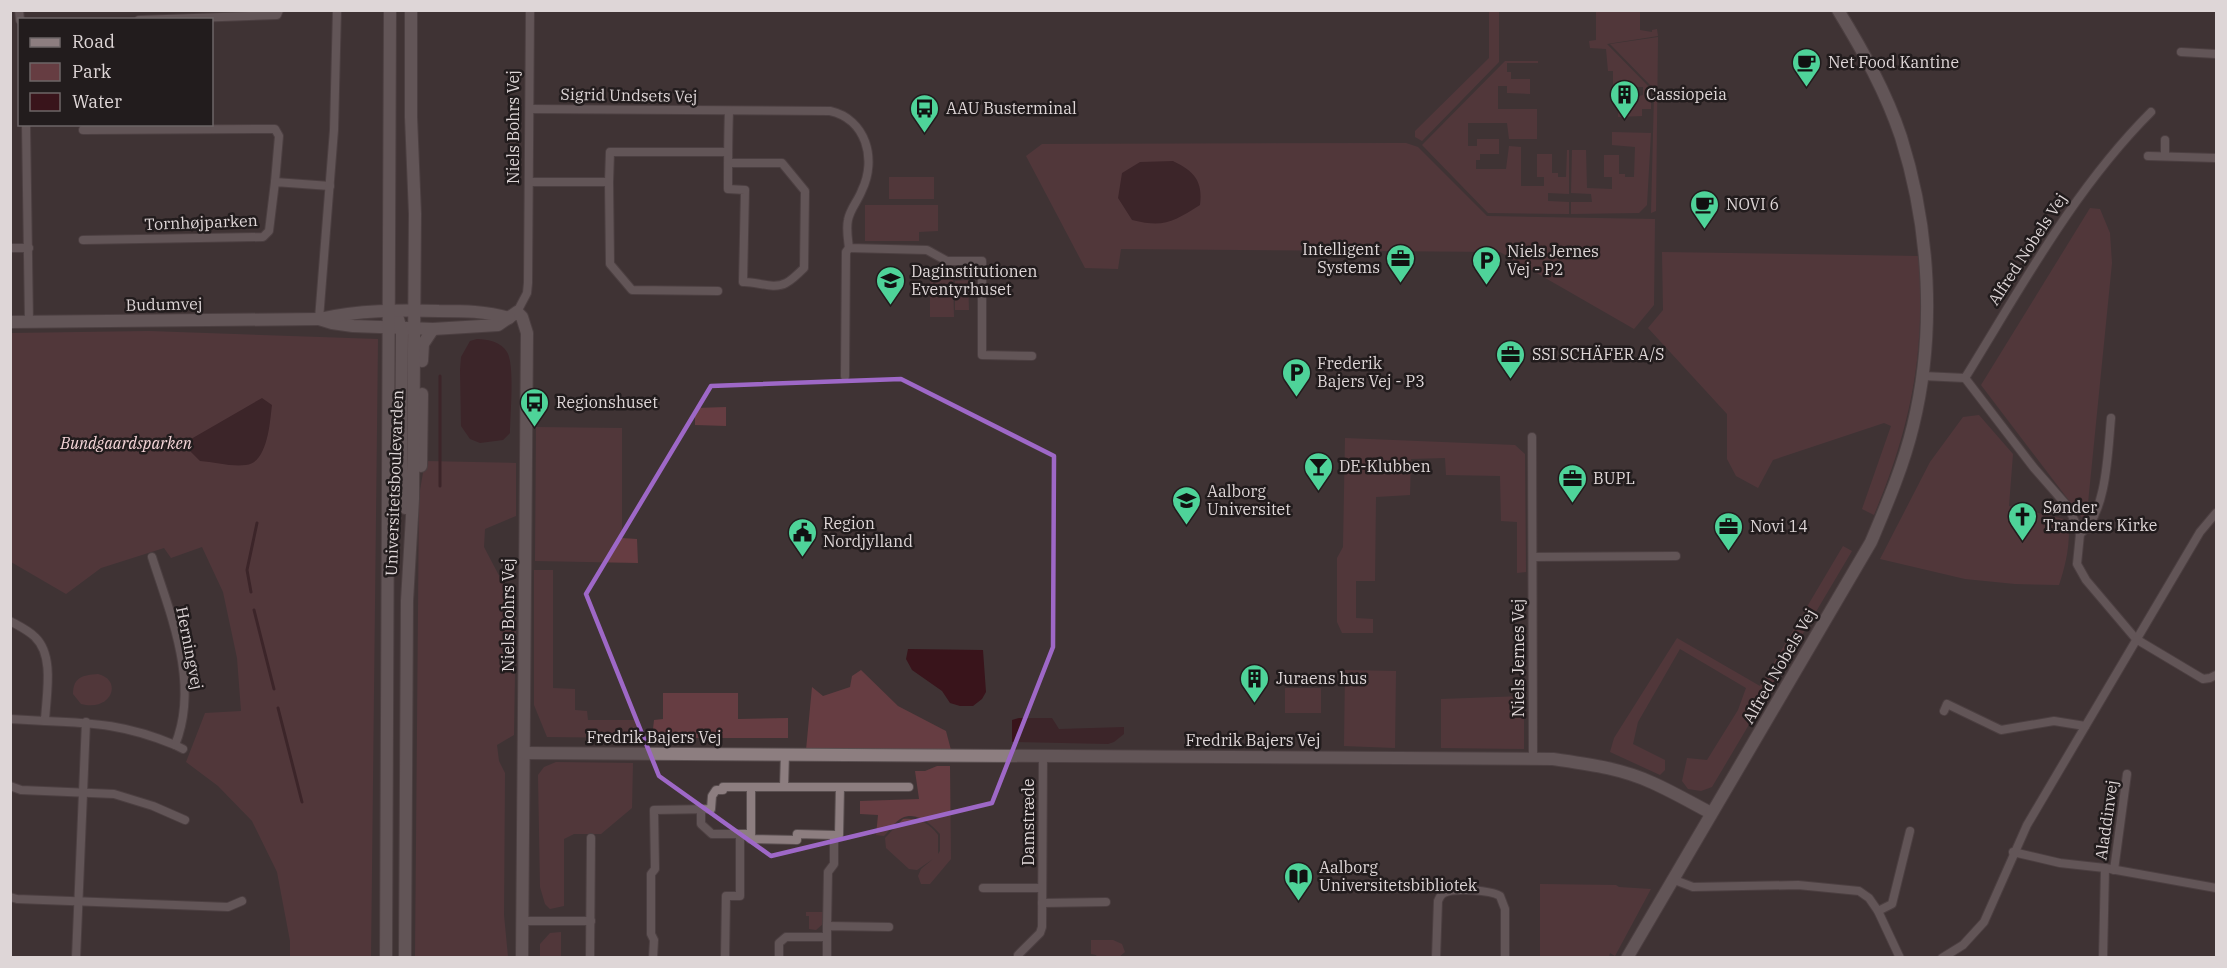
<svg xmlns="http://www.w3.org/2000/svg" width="2227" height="968" font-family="'IBM Plex Serif',serif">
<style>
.green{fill:#663d42}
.water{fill:#39141b}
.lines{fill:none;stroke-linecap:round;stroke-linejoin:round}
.stream{stroke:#39141b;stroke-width:3}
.street-casing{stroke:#5a4f50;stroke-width:10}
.secondary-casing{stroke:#5a4f50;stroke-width:14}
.street{stroke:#8d7e80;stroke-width:8}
.secondary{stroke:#8d7e80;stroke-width:12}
.marked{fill:none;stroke:#9e68c7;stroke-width:4.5;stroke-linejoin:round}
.labels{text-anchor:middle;stroke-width:5;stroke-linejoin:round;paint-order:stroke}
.poi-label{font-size:16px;fill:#ded6d7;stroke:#221c1d;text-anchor:start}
.street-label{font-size:16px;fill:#ded6d7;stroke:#221c1d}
.park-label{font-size:16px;font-style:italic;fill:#f7d7da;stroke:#221c1d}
</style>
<rect width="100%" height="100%" fill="#3f3334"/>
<g class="green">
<path d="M1489 11H1499V62L1422 141 1415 137V131L1489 58Z"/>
<path d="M1596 11 1640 12V30L1652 32V30L1657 29 1658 36 1607 44 1651 89V109H1642V116L1618 117 1619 102H1638L1639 96 1643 95V87L1613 86V71H1608L1606 49 1590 48 1589 41 1596 40Z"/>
<path d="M1658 37 1656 211 1651 213 1654 94 1652 87 1610 44Z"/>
<path d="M1505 61H1538V63H1507V72H1511V79H1530V94L1507 93V86H1498V109H1537V139H1509L1507 123H1468V146H1477V139H1499V154H1480V160H1476V169H1506L1509 146 1521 147V186H1544V177H1537V154H1552V173H1558V177H1566L1567 150H1569V194L1548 193V201L1569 202V214L1488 213 1422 145Z"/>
<path d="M1612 132 1651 133 1647 205 1639 213 1571 214V202H1592L1591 194 1571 193 1572 150H1586L1587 188 1612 189V177H1604V155H1619V174H1625V177H1634L1635 147 1612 145Z"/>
<path d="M1406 143 1418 147 1487 216 1655 219 1654 305 1634 329 1500 252 1121 249 1118 269 1085 268 1026 156 1042 144Z"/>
<rect x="889" y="177" width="45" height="22"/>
<path d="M865 205H938V231L919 232V241H865Z"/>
<path d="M2090 208 2100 209 2110 233 2112 263 2086 523 1981 385Z"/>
<path d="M1662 252 1919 256C1920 283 1921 311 1919 338 1915 400 1898 458 1874 515L1862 509 1891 426 1884 423 1773 460 1758 488 1736 476 1727 459V414L1648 328 1663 310Z"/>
<path d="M930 277H953L954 317H930Z"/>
<path d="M968 280 969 310H955V281Z"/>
<path d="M149 331 378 339 371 957H290V941L277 872 252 821 218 786 186 762 205 713 241 711 237 658 223 592 202 547 171 558 164 548 101 568 66 594 11 562V333Z"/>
<path d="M726 407V426L695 425V408Z"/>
<path d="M1979 415 2013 454 2009 506 2068 520C2071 541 2066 565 2059 585L2015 584 1965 579 1880 559 1930 462 1963 417Z"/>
<path d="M536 427 622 428V538L637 539 638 563 535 561Z"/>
<path d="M1345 438 1515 445 1525 454 1526 572 1517 573V522L1501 521 1500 476 1446 475 1445 458 1411 459 1410 495 1376 497 1375 581H1356V618L1373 619V633H1342L1337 622V558L1343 547Z"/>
<path d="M425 461 516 463V516L485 529 484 547 516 608 514 735 497 745 499 761 505 773 504 915 508 957 415 958 419 496Z"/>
<path d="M1843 546 1852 551 1712 787 1701 791 1688 789 1682 781 1687 758 1707 760 1738 710 1746 688 1680 649 1638 722 1633 744 1665 760V770L1660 775 1610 752 1614 738 1677 638 1760 686Z"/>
<path d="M534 570H553V688L575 689V710L587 711 588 720H639V738L547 737 534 705Z"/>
<path d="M861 670 898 706 946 731 951 750H806L812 687 823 696 850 687 852 676Z"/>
<path d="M1345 670 1396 671 1395 748 1344 746Z"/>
<path d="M98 674C123 680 112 712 81 704L73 694C73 677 83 675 98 674Z"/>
<rect x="1285" y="688" width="36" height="25"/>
<path d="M663 693H738V719L788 718V738H652L654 720 663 719Z"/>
<path d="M1524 696V749L1441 748V699Z"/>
<path d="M556 762 633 763 632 808 601 834H574L564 839V906L550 909 545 904 540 887 538 775 544 767Z"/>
<path d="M937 766H950L951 859 930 884H921L918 876 921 869 933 859 917 870 909 869 886 848 885 838 903 819C919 818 928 822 938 835V854L940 851V834C931 824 917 811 902 818 895 821 889 831 884 836L876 835 878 815 860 814V801L919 799 915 771H925Z"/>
<path d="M1540 884 1616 885 1619 887 1651 889 1615 956 1610 953 1609 957 1540 958Z"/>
<path d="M806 912H825L823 924 816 930 809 929V916H806Z"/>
<path d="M561 932V957H540V944L550 933Z"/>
<path d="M1091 940H1113L1122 944 1125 952 1119 957H1097L1096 955 1091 954Z"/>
</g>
<g class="water">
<path d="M1173 161C1194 171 1203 181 1200 205 1173 222 1164 228 1132 220L1118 198 1122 173 1140 162Z"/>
<path d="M477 339C488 339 501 342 507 352 515 365 510 415 510 433L503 440 480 443 470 439 461 426 460 370 461 357 470 341Z"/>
<path d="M262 398 272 405C270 421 268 463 246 465 232 467 214 462 200 461L190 451 191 439Z"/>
<path d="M908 649 983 650 986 692 982 699 973 706H960L950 703 942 691 912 670 906 659Z"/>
<path d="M1019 718H1052L1059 729 1124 727V734L1114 742 1108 744 1012 742V720Z"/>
</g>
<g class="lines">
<g class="stream">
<path d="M440 486V376"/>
<path d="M251 592 247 570 257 523"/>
<path d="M254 610 274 689"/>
<path d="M278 708 302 802"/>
</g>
<defs>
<g id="street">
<path d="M19 10 20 20"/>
<path d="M139 20 277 15 279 10"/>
<path d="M2181 52 2216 54"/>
<path d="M530 109 830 111C866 119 877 159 862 190 858 201 850 209 848 220 846 229 848 239 849 248L927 250 947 261H982V355L1032 356"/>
<path d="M26 124 29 322"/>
<path d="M83 130 275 129 279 136 275 182"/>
<path d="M2148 156 2216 158"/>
<path d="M2165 156V140"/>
<path d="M728 163H782L805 191 804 268C799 273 792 280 786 283 773 290 756 281 743 282L745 190 728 189C728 163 728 137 729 111"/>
<path d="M529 182H609L610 264 632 290 718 291"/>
<path d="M609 182 610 152H727"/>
<path d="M83 240 263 237 269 231 275 182 330 186"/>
<path d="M10 248H29"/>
<path d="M517 312 527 293 528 283 530 10"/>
<path d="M319 319 334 130 337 10"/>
<path d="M845 376 846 252 849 248"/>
<path d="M1923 376 1965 378C2022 286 2074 189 2151 112"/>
<path d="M1965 378 2034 468 2069 508 2080 534 2077 564 2086 580 2136 639 2203 679 2210 678 2216 675"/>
<path d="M1532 437 1533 758"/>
<path d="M2080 534C2107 515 2108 449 2111 418"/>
<path d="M1533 557 1676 556"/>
<path d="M10 621C19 626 28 630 35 637 55 656 46 696 45 721L10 719"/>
<path d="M1944 711 1947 704 2001 730 2054 721 2085 726"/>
<path d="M45 721C96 723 127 725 175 745 200 684 171 616 152 557"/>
<path d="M175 745 183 749"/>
<path d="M10 786 21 790 114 794 153 806 185 820"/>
<path d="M751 787V834"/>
<path d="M784 787 785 753"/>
<path d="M701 810V824L712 834H740V896H726L725 958"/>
<path d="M740 834H751L750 839 797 840V834L834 835"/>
<path d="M2013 852 2060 863 2105 868 2216 888"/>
<path d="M2114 870 2127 774"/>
<path d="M1672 879 1693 887 1798 885 1859 891 1869 898 1878 911 1900 958"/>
<path d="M983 888H1042"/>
<path d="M10 897 17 899 228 907 242 901"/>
<path d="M1042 903 1106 902"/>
<path d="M1878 911 1892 904 1910 831"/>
<path d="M522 921H591"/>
<path d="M827 926 828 872 834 864V835H839L840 787"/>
<path d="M76 958 86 722"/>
<path d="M590 958 591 838"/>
<path d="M653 958 654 940 651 934V874L655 869 654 810 711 809 712 796 716 790H723V787H909"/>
<path d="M779 958V943L786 937H826"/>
<path d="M827 958V926L889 927"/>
<path d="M1018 958V955L1040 933 1042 927 1043 756"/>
<path d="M1436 958 1438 901C1440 897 1440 895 1444 893 1454 888 1491 890 1500 896L1505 909V958"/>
<path d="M1942 958 1963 945 1984 922 2027 825 2200 532 2216 513"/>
<path d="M2103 958 2105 868"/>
</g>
<g id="secondary">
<path d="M319 319 332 323 353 326 433 329 498 325 517 312 522 317 527 333 522 958"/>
<path d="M398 319 402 333 401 460 405 508"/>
<path d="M10 322 319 319C360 310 397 310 439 311 464 311 486 311 509 318"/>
<path d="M422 361 423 344 433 329"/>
<path d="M421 466 422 394"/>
<path d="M524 753 1553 759C1587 764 1621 768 1653 783 1673 792 1692 803 1711 813"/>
<path d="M386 958 390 10"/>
<path d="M405 958 407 601 413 499 414 349 415 214 411 117V10"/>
<path d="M1627 958 1871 542C1887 504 1903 467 1913 426 1936 332 1930 229 1901 137 1886 92 1863 51 1838 10"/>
</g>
</defs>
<use href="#street" class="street-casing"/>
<use href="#secondary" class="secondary-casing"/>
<use href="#street" class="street"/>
<use href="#secondary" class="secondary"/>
</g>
<path d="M0 0H2227V968H0ZM901 379 1054 456 1053 647 992 803 771 856 659 776 586 594 711 386Z" fill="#3f3334" fill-opacity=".55" fill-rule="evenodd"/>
<path class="marked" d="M901 379 1054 456 1053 647 992 803 771 856 659 776 586 594 711 386Z"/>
<defs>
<symbol id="cafe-pin" viewBox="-11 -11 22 30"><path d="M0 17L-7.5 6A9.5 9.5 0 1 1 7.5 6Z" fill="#4ed399" stroke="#221c1d"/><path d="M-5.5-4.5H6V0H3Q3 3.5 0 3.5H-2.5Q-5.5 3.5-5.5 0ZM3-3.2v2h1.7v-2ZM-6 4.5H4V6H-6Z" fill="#111"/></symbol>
<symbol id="building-pin" viewBox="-11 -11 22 30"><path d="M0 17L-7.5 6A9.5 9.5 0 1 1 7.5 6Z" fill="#4ed399" stroke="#221c1d"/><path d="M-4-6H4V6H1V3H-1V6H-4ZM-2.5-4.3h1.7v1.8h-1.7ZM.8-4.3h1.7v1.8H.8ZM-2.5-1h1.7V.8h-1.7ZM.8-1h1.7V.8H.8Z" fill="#111"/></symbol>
<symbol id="bus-pin" viewBox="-11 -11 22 30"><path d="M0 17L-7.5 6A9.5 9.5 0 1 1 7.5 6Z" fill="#4ed399" stroke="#221c1d"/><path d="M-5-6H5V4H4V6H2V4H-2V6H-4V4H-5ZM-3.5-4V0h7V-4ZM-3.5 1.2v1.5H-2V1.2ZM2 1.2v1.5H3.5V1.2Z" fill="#111"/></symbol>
<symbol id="office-pin" viewBox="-11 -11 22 30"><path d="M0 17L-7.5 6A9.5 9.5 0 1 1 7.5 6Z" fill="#4ed399" stroke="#221c1d"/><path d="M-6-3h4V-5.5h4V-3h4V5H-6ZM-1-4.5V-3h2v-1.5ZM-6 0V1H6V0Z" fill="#111"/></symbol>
<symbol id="parking-pin" viewBox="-11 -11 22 30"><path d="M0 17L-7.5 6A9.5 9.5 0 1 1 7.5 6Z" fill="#4ed399" stroke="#221c1d"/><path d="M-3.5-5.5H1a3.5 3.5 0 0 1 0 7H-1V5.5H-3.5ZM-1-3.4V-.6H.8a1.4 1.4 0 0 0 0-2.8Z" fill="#111"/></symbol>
<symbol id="school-pin" viewBox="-11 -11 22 30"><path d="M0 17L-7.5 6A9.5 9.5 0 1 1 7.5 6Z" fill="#4ed399" stroke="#221c1d"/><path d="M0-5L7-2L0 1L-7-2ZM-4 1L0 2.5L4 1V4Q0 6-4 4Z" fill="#111"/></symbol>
<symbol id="bar-pin" viewBox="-11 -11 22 30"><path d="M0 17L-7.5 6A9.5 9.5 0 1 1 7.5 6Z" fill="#4ed399" stroke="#221c1d"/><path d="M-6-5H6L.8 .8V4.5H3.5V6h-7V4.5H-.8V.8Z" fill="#111"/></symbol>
<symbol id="university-pin" viewBox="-11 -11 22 30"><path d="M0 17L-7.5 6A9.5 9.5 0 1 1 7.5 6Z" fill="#4ed399" stroke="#221c1d"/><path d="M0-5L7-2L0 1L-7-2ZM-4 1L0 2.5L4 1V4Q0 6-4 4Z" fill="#111"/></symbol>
<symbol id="church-pin" viewBox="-11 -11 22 30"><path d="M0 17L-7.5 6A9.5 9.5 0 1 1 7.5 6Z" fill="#4ed399" stroke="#221c1d"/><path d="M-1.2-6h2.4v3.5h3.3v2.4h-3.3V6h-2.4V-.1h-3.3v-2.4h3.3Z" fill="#111"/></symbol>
<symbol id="civic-pin" viewBox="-11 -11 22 30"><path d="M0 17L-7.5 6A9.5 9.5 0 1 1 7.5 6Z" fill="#4ed399" stroke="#221c1d"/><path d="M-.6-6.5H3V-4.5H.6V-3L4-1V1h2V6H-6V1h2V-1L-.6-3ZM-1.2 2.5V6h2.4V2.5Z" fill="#111"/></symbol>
<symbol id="library-pin" viewBox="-11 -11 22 30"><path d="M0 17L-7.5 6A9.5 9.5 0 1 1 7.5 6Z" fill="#4ed399" stroke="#221c1d"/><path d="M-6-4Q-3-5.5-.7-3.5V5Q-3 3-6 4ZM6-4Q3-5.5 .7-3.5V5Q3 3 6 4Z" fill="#111"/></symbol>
</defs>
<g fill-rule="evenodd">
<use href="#cafe-pin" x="1790" y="46" width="33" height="45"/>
<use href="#building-pin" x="1608" y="78" width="33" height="45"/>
<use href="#bus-pin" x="908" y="92" width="33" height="45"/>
<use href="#cafe-pin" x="1688" y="188" width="33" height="45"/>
<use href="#office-pin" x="1384" y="242" width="33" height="45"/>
<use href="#parking-pin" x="1470" y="244" width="33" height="45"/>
<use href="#school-pin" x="874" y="264" width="33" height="45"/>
<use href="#office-pin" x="1494" y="338" width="33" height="45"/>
<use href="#parking-pin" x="1280" y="356" width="33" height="45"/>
<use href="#bus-pin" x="518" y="386" width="33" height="45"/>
<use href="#bar-pin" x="1302" y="450" width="33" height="45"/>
<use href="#office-pin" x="1556" y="462" width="33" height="45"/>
<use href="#university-pin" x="1170" y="484" width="33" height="45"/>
<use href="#church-pin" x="2006" y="500" width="33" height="45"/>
<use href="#office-pin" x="1712" y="510" width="33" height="45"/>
<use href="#civic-pin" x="786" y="516" width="33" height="45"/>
<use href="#building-pin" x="1238" y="662" width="33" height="45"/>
<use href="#library-pin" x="1282" y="860" width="33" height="45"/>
</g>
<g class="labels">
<g class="poi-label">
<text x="1828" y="68">Net Food Kantine</text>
<text x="1646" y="100">Cassiopeia</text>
<text x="946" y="114">AAU Busterminal</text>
<text x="1726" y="210">NOVI 6</text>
<text x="1380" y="255" text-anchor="end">Intelligent<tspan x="1380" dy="18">Systems</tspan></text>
<text x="1507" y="257">Niels Jernes<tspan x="1507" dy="18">Vej - P2</tspan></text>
<text x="911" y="277">Daginstitutionen<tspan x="911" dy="18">Eventyrhuset</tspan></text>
<text x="1532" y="360">SSI SCHÄFER A/S</text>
<text x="1317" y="369">Frederik<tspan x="1317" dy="18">Bajers Vej - P3</tspan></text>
<text x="556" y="408">Regionshuset</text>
<text x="1339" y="472">DE-Klubben</text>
<text x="1593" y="484">BUPL</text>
<text x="1207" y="497">Aalborg<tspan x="1207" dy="18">Universitet</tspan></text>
<text x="2043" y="513">Sønder<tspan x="2043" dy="18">Tranders Kirke</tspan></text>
<text x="823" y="529">Region<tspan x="823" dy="18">Nordjylland</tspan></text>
<text x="1750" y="532">Novi 14</text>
<text x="1276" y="684">Juraens hus</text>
<text x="1319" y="873">Aalborg<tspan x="1319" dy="18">Universitetsbibliotek</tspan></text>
</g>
<g class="street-label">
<text transform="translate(629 95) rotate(1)" y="6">Sigrid Undsets Vej</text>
<text transform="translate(513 127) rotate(-90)" y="6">Niels Bohrs Vej</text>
<text transform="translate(201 222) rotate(-2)" y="6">Tornhøjparken</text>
<text transform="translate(2027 249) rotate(-57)" y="6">Alfred Nobels Vej</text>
<text transform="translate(164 304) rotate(-1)" y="6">Budumvej</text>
<text transform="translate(394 483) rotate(-88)" y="6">Universitetsboulevarden</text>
<text transform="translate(508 615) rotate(-90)" y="6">Niels Bohrs Vej</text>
<text transform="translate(190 648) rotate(79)" y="6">Herningvej</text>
<text transform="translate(1518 658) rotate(-90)" y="6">Niels Jernes Vej</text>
<text transform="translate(1779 666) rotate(-60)" y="6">Alfred Nobels Vej</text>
<text x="654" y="743">Fredrik Bajers Vej</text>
<text x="1253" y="746">Fredrik Bajers Vej</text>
<text transform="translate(2106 820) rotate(-82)" y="6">Aladdinvej</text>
<text transform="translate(1028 822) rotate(-90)" y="6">Damstræde</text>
</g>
<g class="park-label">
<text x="126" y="449">Bundgaardsparken</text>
</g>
</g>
<rect width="2227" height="968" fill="none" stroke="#ded6d7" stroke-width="24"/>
<rect x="18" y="18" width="195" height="108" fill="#221c1d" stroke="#6d6667" stroke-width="1.5"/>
<rect x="30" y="38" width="30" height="9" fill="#8d7e80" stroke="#6d6667" stroke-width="1.5"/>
<text x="72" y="48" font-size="18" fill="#ded6d7">Road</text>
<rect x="30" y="63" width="30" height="18" fill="#663d42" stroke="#6d6667" stroke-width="1.5"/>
<text x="72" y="78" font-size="18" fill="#ded6d7">Park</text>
<rect x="30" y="93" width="30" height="18" fill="#39141b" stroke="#6d6667" stroke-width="1.5"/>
<text x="72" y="108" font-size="18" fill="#ded6d7">Water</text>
</svg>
